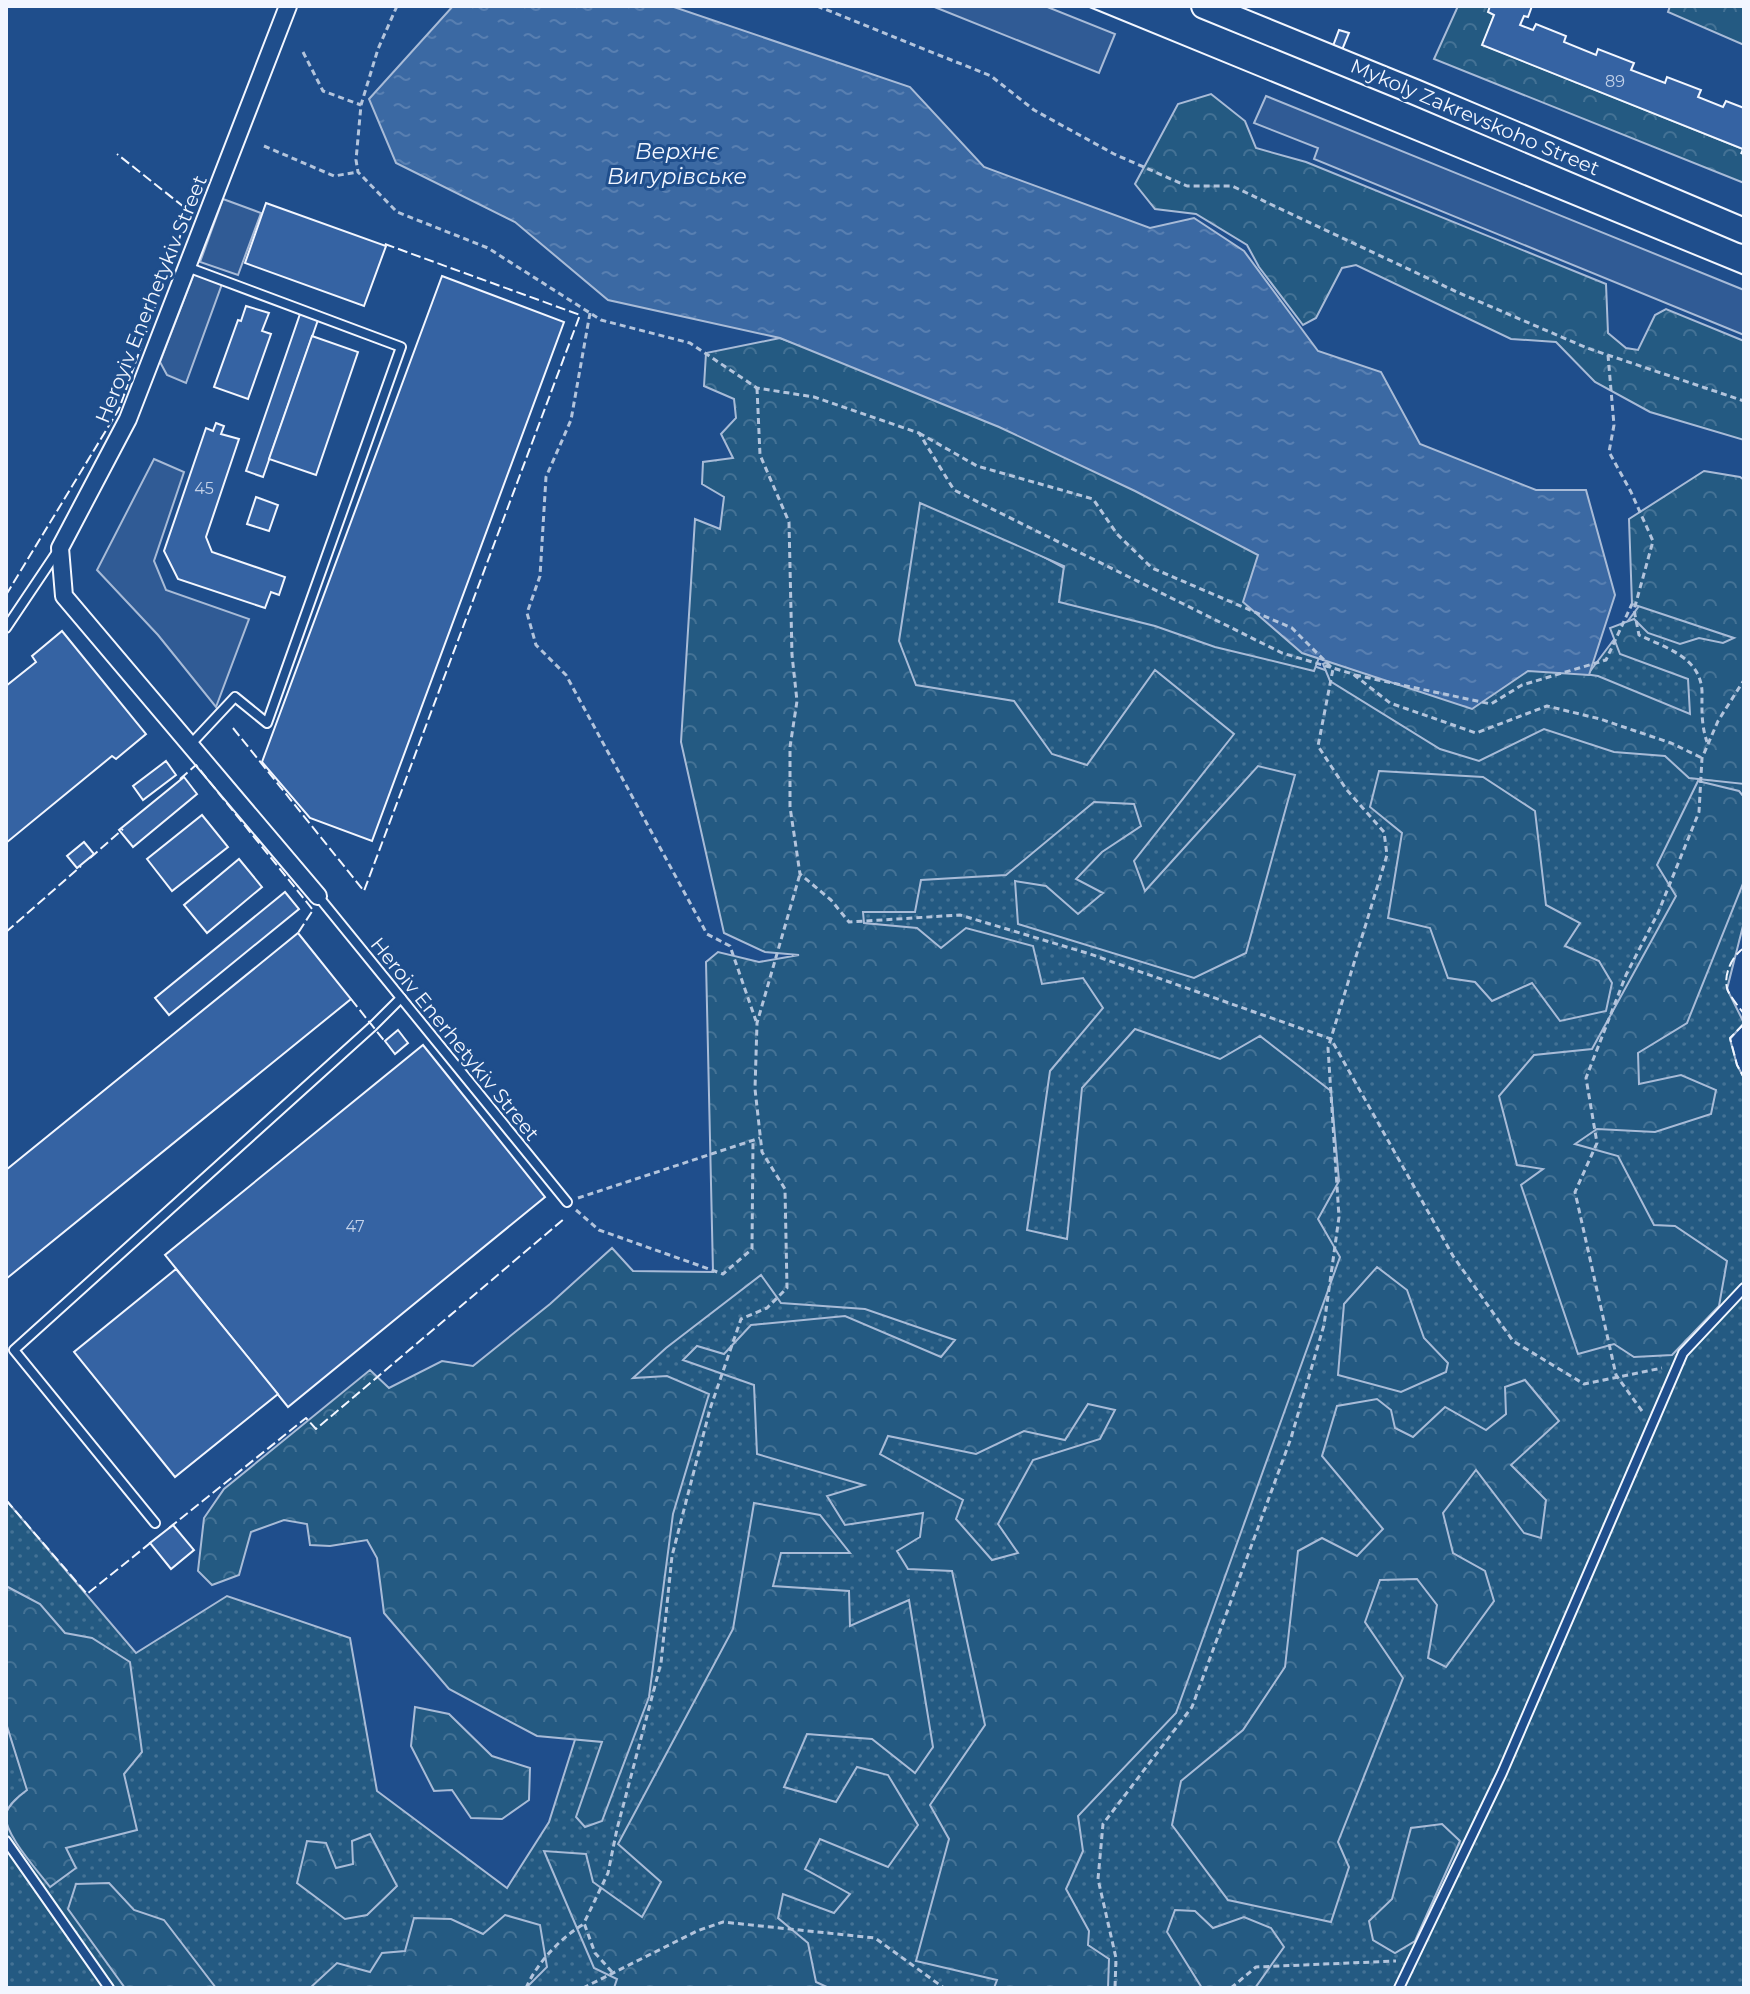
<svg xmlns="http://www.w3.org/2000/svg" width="1750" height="1994" font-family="Montserrat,sans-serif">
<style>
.grass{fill:url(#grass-dots);stroke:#a8bbd7;stroke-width:2}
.forest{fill:url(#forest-crowns);stroke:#a8bbd7;stroke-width:2;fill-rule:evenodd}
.parking{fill:#305b95;stroke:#a8bbd7;stroke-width:2}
.water{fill:url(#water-ripples);stroke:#a8bbd7;stroke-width:2}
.building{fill:#3563a3;stroke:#f2f6ff;stroke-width:2}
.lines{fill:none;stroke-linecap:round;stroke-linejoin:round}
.lane-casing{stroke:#f2f6ff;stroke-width:12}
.street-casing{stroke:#f2f6ff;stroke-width:20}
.secondary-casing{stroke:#f2f6ff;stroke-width:28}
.path{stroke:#b3c4dc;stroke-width:3;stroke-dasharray:6 4;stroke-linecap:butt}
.lane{stroke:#1f4e8c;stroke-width:8}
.street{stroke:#1f4e8c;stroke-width:16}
.secondary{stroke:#1f4e8c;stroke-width:24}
.tram{stroke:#f2f6ff;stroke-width:2}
.fence{stroke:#f2f6ff;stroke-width:2;stroke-dasharray:10 4;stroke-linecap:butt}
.labels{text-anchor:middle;stroke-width:6;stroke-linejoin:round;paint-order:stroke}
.number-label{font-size:16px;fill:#c3d1e8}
.street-label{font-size:20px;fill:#f2f6ff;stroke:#1f4e8c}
.water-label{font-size:22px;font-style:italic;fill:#f2f6ff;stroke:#1f4e8c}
</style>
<defs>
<pattern id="grass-dots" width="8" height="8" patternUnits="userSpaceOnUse" patternTransform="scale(2)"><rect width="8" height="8" fill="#245a82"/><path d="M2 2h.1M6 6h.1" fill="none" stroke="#447295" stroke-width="1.8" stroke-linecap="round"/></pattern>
<pattern id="forest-crowns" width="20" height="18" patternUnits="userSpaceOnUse" patternTransform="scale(2)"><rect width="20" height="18" fill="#245a82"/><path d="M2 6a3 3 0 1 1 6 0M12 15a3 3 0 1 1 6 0" fill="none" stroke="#447295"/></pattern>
<pattern id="water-ripples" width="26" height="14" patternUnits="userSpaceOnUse" patternTransform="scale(2)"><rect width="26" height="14" fill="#3b69a3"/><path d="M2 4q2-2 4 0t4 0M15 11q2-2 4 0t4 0" fill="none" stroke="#587fb1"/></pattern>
</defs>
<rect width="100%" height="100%" fill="#1f4e8c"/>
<path class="grass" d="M844 450 1126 601 1478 723 1576 690 1688 541 1744 556V922L1727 989 1744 1023 1730 1039 1737 1065 1744 1078V1988H6V1500L136 1653 227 1596 350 1638 377 1791 507 1888 549 1822 591 1689 520 1396 763 1248Z"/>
<g class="forest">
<path d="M1458 6H1490L1494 15 1483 45 1743 149 1744 147V183L1434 59Z"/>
<path d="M1670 6H1744V45L1668 12Z"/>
<path d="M1211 94 1245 121 1256 148 1306 162 1606 284 1608 333 1626 348 1638 350 1655 315 1666 309 1744 341V440L1650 412 1595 382 1556 342 1511 339 1356 265 1342 268 1316 318 1303 325 1259 267 1247 245 1196 214 1155 209 1135 184 1178 104Z"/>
<path d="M780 338 1235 504 1328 633 1314 671 1215 647 1155 626 1059 602 1064 566 920 503 899 641 916 685 1014 701 1052 754 1087 765 1155 670 1234 734 1134 861 1145 891 1258 766 1295 775 1246 953 1194 978 1018 924 1015 881 1046 886 1078 914 1103 893 1076 879 1102 852 1141 826 1134 804 1094 802 1006 875 921 880 915 912H863L864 923 917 928 941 948 966 928 1033 946 1042 984 1083 978 1103 1008 1050 1071 1027 1230 1067 1239 1082 1088 1135 1029 1220 1059 1260 1036 1331 1091 1339 1181 1318 1219 1340 1257 1176 1713 1078 1816 1083 1851 1066 1889 1089 1931 1088 1945 1109 1959 1108 1988H994L997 1980 916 1961 949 1839 930 1805 985 1725 952 1571 908 1569 897 1551 920 1537 923 1513 845 1525 827 1496 864 1485 757 1454 754 1385 683 1360 697 1346 724 1354 751 1325 845 1316 941 1357 955 1340 865 1309 781 1303 761 1275 666 1348 633 1378 667 1376 709 1394 673 1514 649 1697 602 1821 585 1827 576 1817 602 1742 537 1736 449 1689 384 1613 377 1558 367 1540 330 1546 310 1545 307 1524 284 1520 251 1532 239 1575 212 1585 198 1571 204 1518 224 1489 370 1370 389 1388 442 1361 473 1366 550 1304 612 1248 633 1271 713 1272 706 962 718 952 759 962 799 955 765 952 724 933 681 742 695 519 720 529 724 497 702 484 703 462 733 458 721 434 736 418 734 399 704 386 706 353ZM1088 1404 1115 1410 1100 1439 1033 1460 998 1524 1018 1553 992 1560 956 1519 963 1500 880 1454 888 1436 976 1454 1024 1431 1065 1440Z"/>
<path d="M1704 471 1740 477 1744 480V784L1689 778 1665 756 1614 752 1544 729 1479 761 1440 749 1330 681 1323 664 1346 652 1522 665 1598 676 1690 714 1688 679 1620 654 1610 628 1634 619 1648 633 1680 644 1699 638 1723 643 1734 638 1632 604 1629 519Z"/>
<path d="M1379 771 1483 777 1535 811 1546 905 1580 923 1565 946 1599 961 1612 983 1606 1011 1560 1021 1532 983 1492 1001 1475 982 1448 978 1430 928 1388 918 1402 833 1370 807Z"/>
<path d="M1698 781 1739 791 1744 797V881L1687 1023 1638 1053 1639 1084 1681 1075 1716 1090 1711 1114 1655 1132 1597 1129 1575 1144 1618 1156 1654 1225 1675 1226 1727 1261 1719 1306 1672 1355 1634 1357 1614 1344 1578 1354 1521 1185 1543 1169 1517 1165 1499 1096 1534 1055 1592 1049 1676 896 1657 865Z"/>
<path d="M1377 1267 1407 1290 1424 1338 1448 1363 1446 1372 1401 1392 1338 1375 1344 1304Z"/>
<path d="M1525 1380 1559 1421 1511 1465 1546 1500 1541 1538 1524 1533 1476 1470 1443 1513 1453 1553 1485 1571 1494 1601 1446 1667 1428 1658 1437 1605 1417 1579 1380 1580 1365 1622 1403 1678 1338 1842 1349 1867 1331 1922 1228 1900 1172 1825 1181 1781 1243 1730 1285 1667 1298 1551 1322 1538 1357 1556 1383 1529 1322 1456 1337 1406 1377 1399 1391 1410 1395 1428 1413 1437 1445 1407 1486 1430 1506 1414 1505 1387Z"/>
<path d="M754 1503 820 1515 850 1553H781L773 1586 849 1591 850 1626 909 1600 933 1747 915 1773 872 1739 807 1734 784 1787 836 1802 857 1767 888 1775 918 1825 888 1867 820 1839 805 1869 850 1894 834 1913 783 1894 778 1918 808 1943 816 1982 829 1988H614L617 1979 594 1968 544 1851 586 1854 593 1882 642 1917 661 1882 618 1844 733 1629Z"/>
<path d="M6 1586 40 1604 65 1633 92 1638 130 1662 142 1752 124 1774 137 1830 66 1848 76 1868 50 1887C39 1872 1 1831 6 1813 10 1803 19 1796 27 1790L6 1723Z"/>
<path d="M415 1707 449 1714 492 1756 530 1768 529 1800 502 1819 471 1818 452 1790 434 1791 411 1746Z"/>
<path d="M1442 1824 1460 1841 1415 1941 1395 1953 1373 1940 1369 1921 1392 1899 1411 1828Z"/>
<path d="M370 1834 397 1886 367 1915 345 1919 297 1883 307 1841 326 1843 336 1868 353 1864 352 1841Z"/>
<path d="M109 1883 134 1910 164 1920 216 1988H125L68 1909 76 1884Z"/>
<path d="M1175 1910 1195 1911 1213 1928 1244 1917 1271 1928 1284 1947 1255 1988H1202L1167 1932Z"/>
<path d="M505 1915 540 1925 547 1967 526 1988H310L337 1963 370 1972 382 1953 405 1951 414 1918 451 1919 483 1934Z"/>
</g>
<g class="parking">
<path d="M932 6H1045L1115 34 1099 73Z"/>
<path d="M1266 96 1744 290V335L1314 159 1318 148 1254 123Z"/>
<path d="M223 199 261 213 238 275 200 262Z"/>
<path d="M194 274 222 284 186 383 167 375 160 362Z"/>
<path d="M154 459 184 472 154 561 166 590 249 619 216 707 158 635 97 570Z"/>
</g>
<path class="water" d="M453 6H671L910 87 984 167 1150 228 1194 218 1244 251 1318 351 1381 372 1420 444 1536 490H1586L1615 595 1589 675 1528 671 1472 709 1302 653 1243 602 1258 555 1135 491 999 427 780 338 608 300 515 222 396 163 369 99Z"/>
<g class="building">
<path d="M1490 6H1532L1528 17 1524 16 1520 25 1533 30 1536 24 1566 36 1564 42 1596 55 1598 49 1634 63 1631 70 1665 83 1667 77 1701 90 1698 97 1723 107 1726 101 1744 108V147L1741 154 1743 149 1482 45 1494 15 1488 12Z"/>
<path d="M1339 30 1349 33 1342 50 1333 46Z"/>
<path d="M266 203 386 246 364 306 245 263Z"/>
<path d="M442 276 564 322 372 841 310 818 262 762Z"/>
<path d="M246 306 269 313 262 331 271 334 248 399 214 387 238 320 241 321Z"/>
<path d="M300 314 318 320 263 477 246 471Z"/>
<path d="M312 336 358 352 316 475 269 459Z"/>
<path d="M216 423 224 426 221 434 239 439 206 537 212 552 285 577 279 595 271 592 265 608 178 579 164 551 206 428 213 431Z"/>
<path d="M256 497 278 505 269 531 247 524Z"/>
<path d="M62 631 146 734 116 759 112 756 6 843V686L36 662 32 656Z"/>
<path d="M166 761 176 775 143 800 133 786Z"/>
<path d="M184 777 197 794 133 847 119 830Z"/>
<path d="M202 815 228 847 172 891 147 859Z"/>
<path d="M84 842 94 854 77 868 67 856Z"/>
<path d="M239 859 262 887 207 933 184 905Z"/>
<path d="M285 892 299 909 169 1015 155 998Z"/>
<path d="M298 933 351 999 6 1279V1170Z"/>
<path d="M398 1030 408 1043 395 1054 385 1041Z"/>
<path d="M423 1045 545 1197 288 1407 165 1255Z"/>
<path d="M176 1269 278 1394 175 1477 74 1352Z"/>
<path d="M173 1525 194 1550 171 1569 150 1543Z"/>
</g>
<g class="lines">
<defs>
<g id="lane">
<path d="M187 267 401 347 267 723 235 697 190 745"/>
<path d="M6 628 57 552"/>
<path d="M318 896 567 1202"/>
<path d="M155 1523 14 1350 373 1026 401 998"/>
<path d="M6 1841 109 1988"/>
<path d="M1399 1988 1502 1773 1683 1353 1744 1288"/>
</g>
<path id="street" d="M288 6 128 419 60 548 64 596 318 896"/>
<path id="secondary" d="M1204 6 1415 92 1744 231"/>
</defs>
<use href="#lane" class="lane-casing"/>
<use href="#street" class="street-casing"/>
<use href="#secondary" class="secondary-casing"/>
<g class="path">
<path d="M397 6 378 49 361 105 356 160 358 172 397 212 488 248 601 320 690 343 757 388 814 397 919 433 954 490 1282 653 1353 674 1390 703 1476 733 1547 706 1600 719 1671 743 1702 758"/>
<path d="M817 6 991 76 1034 110 1114 154 1187 186H1232L1457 292 1587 348 1744 401"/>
<path d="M303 52 323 91 361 105"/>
<path d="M264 146 334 176 358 172"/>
<path d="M590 313 571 420 546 477 540 576 527 613 536 645 566 675 707 934 730 946 756 1021"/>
<path d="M1608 355 1614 425 1609 452 1631 492 1653 541 1634 610 1639 635C1666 648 1700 657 1702 691 1702 710 1701 724 1707 742"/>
<path d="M757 388 760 455 789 522 792 655 797 701 790 747V807L800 874 831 900 849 922 960 915 1090 954 1331 1039 1453 1256 1513 1341 1584 1384 1662 1368"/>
<path d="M919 433 977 466 1093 499 1117 534 1152 568 1292 628 1333 669 1318 746 1346 789 1384 832 1387 855 1328 1048 1339 1217 1324 1325 1291 1438 1192 1707 1103 1824 1098 1879 1116 1958 1115 1988"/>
<path d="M1355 675 1491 704 1522 685 1606 660 1632 604"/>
<path d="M578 1198 760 1138"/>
<path d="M576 1210 599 1230 723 1274 752 1249 753 1140"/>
<path d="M1642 1411 1616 1375 1575 1192 1597 1143 1586 1078 1626 975 1658 913 1699 812 1702 758 1718 721 1744 680"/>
<path d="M612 1972 595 1953 584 1923 608 1873 617 1829 661 1663 672 1556 710 1409 741 1319 767 1308 787 1288 785 1189 762 1152 755 1089 757 1023 800 874"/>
<path d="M526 1988C537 1963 560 1938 584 1924"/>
<path d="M583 1988 697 1931 723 1922 875 1938 944 1988"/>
<path d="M1231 1988 1256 1967 1396 1961"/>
</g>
<use href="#lane" class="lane"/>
<use href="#street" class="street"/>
<use href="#secondary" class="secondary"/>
<path class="tram" d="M1087 6 1744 275"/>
<g class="fence">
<path d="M6 595 119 409 189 211 117 154"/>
<path d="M233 728 364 891 580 315 382 243"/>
<path d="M180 779 196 765 313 910 298 933"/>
<path d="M90 858 123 829"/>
<path d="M6 932 81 866"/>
<path d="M1744 948C1732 955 1722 977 1728 991 1732 999 1739 1007 1744 1014"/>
<path d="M351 999 386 1043"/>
<path d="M1744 1024 1730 1038 1737 1065 1744 1078"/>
<path d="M6 1500 87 1594 154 1540"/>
<path d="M169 1528 306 1418 316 1429 565 1218"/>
</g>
</g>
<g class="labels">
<g class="number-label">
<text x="1615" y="87">89</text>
<text x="204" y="494">45</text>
<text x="355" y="1232">47</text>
</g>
<g class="street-label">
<text transform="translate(1475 117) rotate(23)" y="7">Mykoly Zakrevskoho Street</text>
<text transform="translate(151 299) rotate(-68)" y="7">Heroyiv Enerhetykiv Street</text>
<text transform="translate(455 1039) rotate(51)" y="7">Heroiv Enerhetykiv Street</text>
</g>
<g class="water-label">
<text x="677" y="159">Верхнє<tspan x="677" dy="25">Вигурівське</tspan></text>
</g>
</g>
<rect width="1750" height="1994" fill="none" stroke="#f2f6ff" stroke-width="16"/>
</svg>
